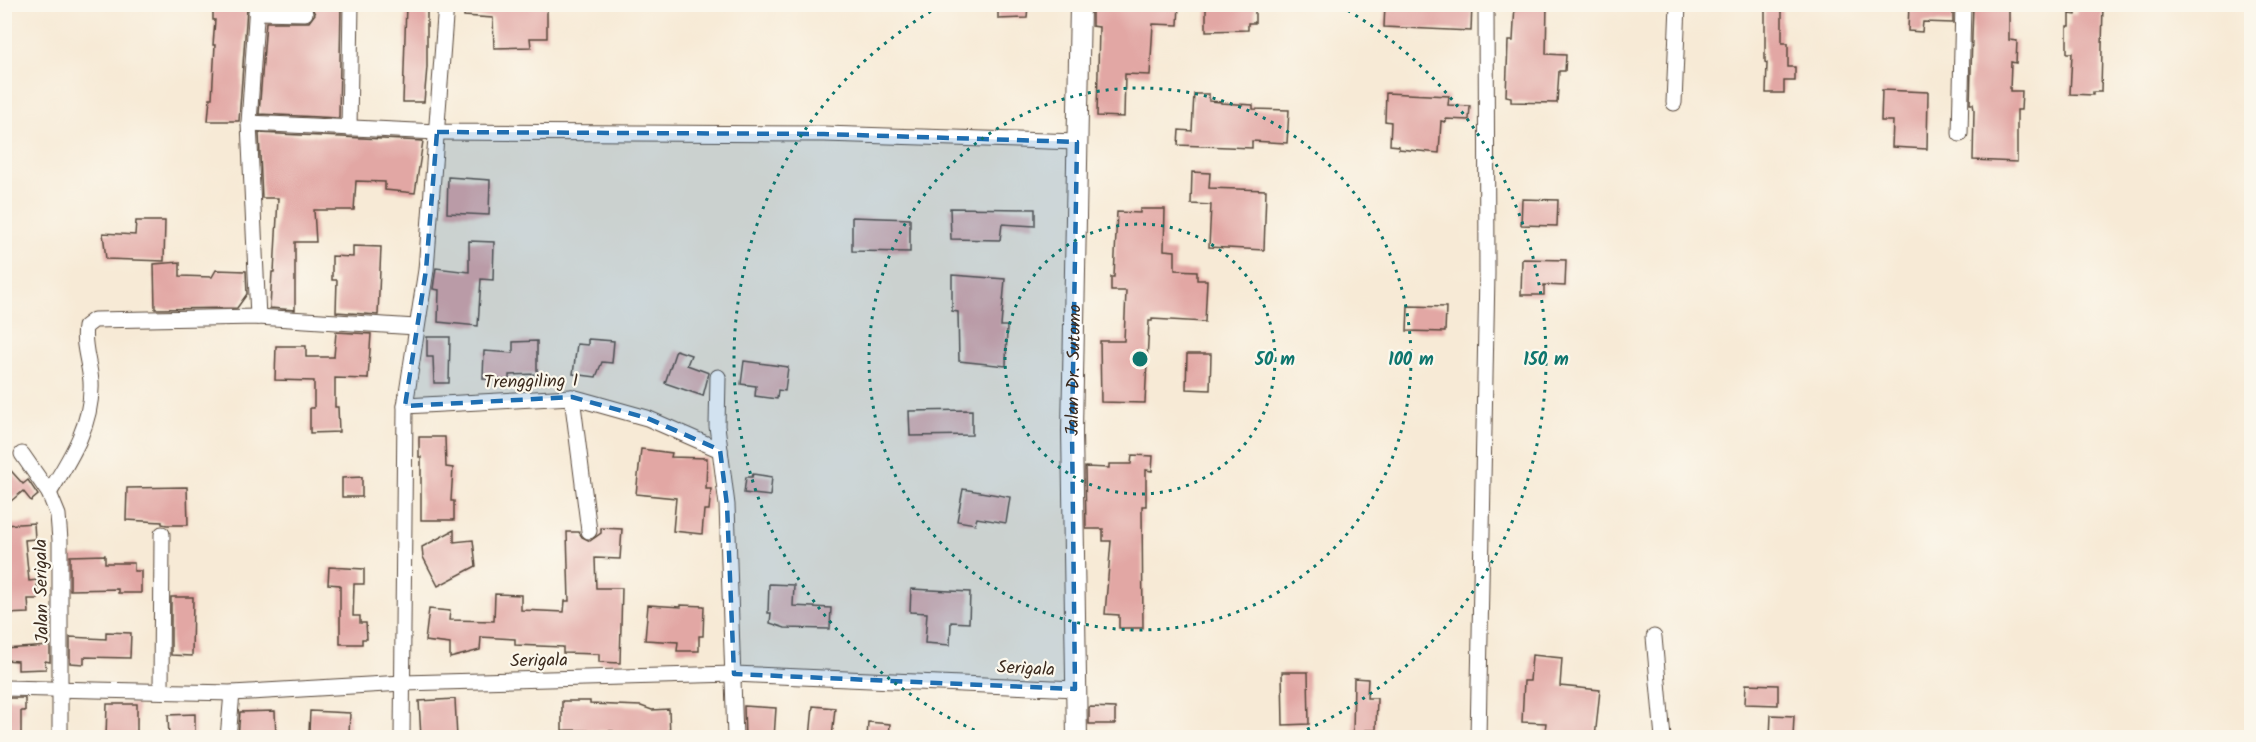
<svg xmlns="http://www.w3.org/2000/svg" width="2256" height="742" font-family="Kalam,sans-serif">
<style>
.building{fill:#e2a7a4}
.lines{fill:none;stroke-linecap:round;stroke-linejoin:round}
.minor-casing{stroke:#57473a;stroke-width:17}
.tertiary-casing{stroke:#57473a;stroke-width:22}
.minor{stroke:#fff;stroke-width:15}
.tertiary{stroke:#fff;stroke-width:20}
.marked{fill:#1f6fb2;fill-opacity:0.2;stroke:#1f6fb2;stroke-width:4.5;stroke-dasharray:12 8;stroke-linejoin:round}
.ring{fill:none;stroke:#0f766e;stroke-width:3;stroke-dasharray:3 6}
.labels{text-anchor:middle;stroke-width:4.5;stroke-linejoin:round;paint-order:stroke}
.street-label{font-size:18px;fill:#3b2a1e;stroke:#fbf7ec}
.centre{fill:#0f766e;stroke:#fbf7ec;stroke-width:3}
.ring-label{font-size:18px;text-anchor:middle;font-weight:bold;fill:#0f766e;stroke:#fbf7ec;stroke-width:4.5;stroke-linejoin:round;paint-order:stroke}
</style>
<rect width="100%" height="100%" fill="#fbf7ec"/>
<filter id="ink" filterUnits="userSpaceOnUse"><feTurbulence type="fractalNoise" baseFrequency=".0167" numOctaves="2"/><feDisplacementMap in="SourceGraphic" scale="12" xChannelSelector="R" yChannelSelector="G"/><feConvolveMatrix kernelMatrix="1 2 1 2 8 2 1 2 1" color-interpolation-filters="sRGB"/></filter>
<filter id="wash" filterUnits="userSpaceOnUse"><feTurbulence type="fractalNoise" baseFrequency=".008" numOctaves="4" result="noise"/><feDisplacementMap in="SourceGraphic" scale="24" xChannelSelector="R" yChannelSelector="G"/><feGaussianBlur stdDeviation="1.35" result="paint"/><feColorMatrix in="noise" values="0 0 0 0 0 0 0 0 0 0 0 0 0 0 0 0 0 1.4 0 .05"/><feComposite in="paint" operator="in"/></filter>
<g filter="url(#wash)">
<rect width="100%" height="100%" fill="#f7ead6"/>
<g id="blocks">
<g class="building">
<path d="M213 4H245V8H247L239 121H208L210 98H212L215 45H213L215 20H213Z"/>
<path d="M310 4H341L339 118 259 114 266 22H309L315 14Z"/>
<path d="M406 4H427V67L424 102H403Z"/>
<path d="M464 4H547V38H530L531 47 494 48 493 18 464 16Z"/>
<path d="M998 4H1028L1027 18 998 19Z"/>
<path d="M1092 4H1179L1178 25 1153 24 1150 75 1125 74 1124 117 1097 116 1099 27 1092 26Z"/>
<path d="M1385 4H1472L1471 31 1384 27Z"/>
<path d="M1515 4H1547L1546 54 1566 55 1565 71H1559L1557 103 1511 102V97L1506 96 1508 41H1513Z"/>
<path d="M1765 4H1782V43H1788V67H1795V81H1784V93H1766L1767 63 1765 62Z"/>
<path d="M1909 4H1953V23L1923 22 1922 32 1908 31Z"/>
<path d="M1973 4 2009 5V40L2017 41 2016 63 2011 62 2010 91H2022L2021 110H2017V162L1973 160 1974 110 1973 104H1970Z"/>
<path d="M2077 4H2103L2101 92H2093V95L2070 94 2072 53H2067V26H2070V14L2076 15Z"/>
<path d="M1206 5H1255V23H1248V30L1206 31Z"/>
<path d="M1882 90 1928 92 1927 149 1892 147 1893 121H1881Z"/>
<path d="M1386 93 1449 96 1448 105 1470 106 1469 120 1446 119V122L1441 121 1439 153 1399 149V146L1390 145 1391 122 1385 121Z"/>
<path d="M1194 94H1209V101L1221 102V103L1253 105V109L1289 110 1287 143 1252 141V148L1178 145 1179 130 1192 131Z"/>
<path d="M259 133 423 141 415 193 385 190V182L356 181 354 210H314L316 242H295V310L270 308 272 272H274L278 198H262Z"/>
<path d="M1192 172 1210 173 1209 188 1266 190 1264 250 1209 247 1211 205 1191 204Z"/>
<path d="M448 177 490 180 489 215 447 213Z"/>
<path d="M1522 199 1558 200 1557 226 1521 225Z"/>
<path d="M950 208 1035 209V226L1002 224 1000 240 951 239Z"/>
<path d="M1140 209H1165L1164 250 1175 251V270L1197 271V280H1207L1205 322 1152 319V321H1149L1145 403 1101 402 1100 341H1124L1126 291H1111V277H1114L1117 212 1140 213Z"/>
<path d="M852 217 910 219V252L852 251Z"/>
<path d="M136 221H165L164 261 106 259 103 233 135 235Z"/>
<path d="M469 241 494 242 493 280 481 279 478 326 438 322 439 290 433 289 436 268 469 272Z"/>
<path d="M353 246 381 247 378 315 336 312 337 280H332V256L353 257Z"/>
<path d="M1522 259 1566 260 1565 286 1544 285V295H1521Z"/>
<path d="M180 262V276L212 277 216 270 246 271 247 294 237 308 155 309 154 264Z"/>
<path d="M952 275 1005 279 1001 326H1007L1006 366 959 361 958 312 952 311Z"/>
<path d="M1408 306 1446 307 1445 332 1407 331Z"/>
<path d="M336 332 371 334 368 379 335 378V407H338L339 432 310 433V408H314V381L275 380 276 346H306V357H334Z"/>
<path d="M427 337H450L449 383H434L433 357H427Z"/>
<path d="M588 339 614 341 612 363 602 362 596 377 573 374 577 344 588 345Z"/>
<path d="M537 341V374L509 375V380L483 379 484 351 513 353V342Z"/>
<path d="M676 350 691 355 687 365 709 373 703 396 665 383Z"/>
<path d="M1187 354H1211L1210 390 1186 389Z"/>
<path d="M744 361 788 367 785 391 778 390 777 399 755 396 756 386 741 384Z"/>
<path d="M972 410V435L910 436 909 411Z"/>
<path d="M419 437H445L446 467 453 468 451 501H454V520H421V457H419Z"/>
<path d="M641 449 672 453 671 457 707 458 706 489H711L709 510H704L702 534 673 531 676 498 636 494Z"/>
<path d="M1132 455 1153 456 1152 471 1146 470V506H1142L1143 628H1119V615L1105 614 1111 541H1103V529H1086L1085 467 1109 468V464H1131Z"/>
<path d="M4 463 23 484 28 480 38 495 31 501 23 491 4 507Z"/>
<path d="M753 474 772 477 770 496 744 493 746 477H752Z"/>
<path d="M362 477V497H342V478Z"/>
<path d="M187 487 188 525H167L162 524V522L126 520 127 488Z"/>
<path d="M963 489 1010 497 1006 523 977 518 975 524 957 521Z"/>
<path d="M34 523 35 539 25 540 29 581 37 580 38 599H28L29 613 4 614V525Z"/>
<path d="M601 528 622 529 620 559 595 558 596 588H622L620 663 599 662V654L563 653V647L515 645V639L481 637 480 650 450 658V644L425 641 429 609 450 611 449 620 494 621 495 594 521 595V610L564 612 565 601H569L567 532H579L582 537 590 541 601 533Z"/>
<path d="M454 530V542L473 540 476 566 438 586 423 557 422 547Z"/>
<path d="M105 555V563H134V571H141V593H118V589L70 590V556Z"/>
<path d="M329 567 364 569V584H354L353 616H360V623H366L367 639H362V644H340V585L328 584Z"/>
<path d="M769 584 794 585 793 606 831 608 830 629 785 628 770 623 771 613H768Z"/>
<path d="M911 589 970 592 969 623 951 622 950 645 925 643 927 613 910 612Z"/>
<path d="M171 597H193L192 656 171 655Z"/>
<path d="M648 605 681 607V605L704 606 703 636H699V651H677L678 642 645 640Z"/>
<path d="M106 632 131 633 130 658 84 657V664L70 663V637L106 639Z"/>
<path d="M50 646V662L45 661 46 669 18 670V661L4 660V649Z"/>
<path d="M1532 655 1562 658 1560 686 1600 690 1595 738H1544L1546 723 1522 722 1524 681H1530Z"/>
<path d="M1282 672H1308L1309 724 1283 725Z"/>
<path d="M1354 678 1368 679 1367 698H1377L1376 730H1366V736L1353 735Z"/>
<path d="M1746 684 1778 685V705L1745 704Z"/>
<path d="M4 698H25V711H21V738H4Z"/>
<path d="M455 699 457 738H421L419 701Z"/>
<path d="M562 701H590V704L641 706 652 710 669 709 670 738H613V731L562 730Z"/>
<path d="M107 704H137V738H106Z"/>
<path d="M744 706 776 708 774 738H745Z"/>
<path d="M813 706 835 708 832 738H810Z"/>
<path d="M1089 707 1115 708V724H1089Z"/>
<path d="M275 711 276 738H238L240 712Z"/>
<path d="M310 711 350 713 349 734 309 732Z"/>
<path d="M195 714V738H169L168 715Z"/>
<path d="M1771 715 1794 716 1793 738H1770Z"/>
<path d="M868 722 890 724 889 738H867Z"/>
</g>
</g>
</g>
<g filter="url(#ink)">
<use href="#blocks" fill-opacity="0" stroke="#57473a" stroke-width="1.5"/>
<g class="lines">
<defs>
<g id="minor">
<path d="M257 4 249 123 258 317"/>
<path d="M256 12 305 13"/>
<path d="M1674 103 1678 4"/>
<path d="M249 123 437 132 824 134 1077 142"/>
<path d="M349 128 351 4"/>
<path d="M1960 134 1963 4"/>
<path d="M718 377 717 426 727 505 735 738"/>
<path d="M572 397 589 531"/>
<path d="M405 406 572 397 647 418 720 450"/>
<path d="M22 454 49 493 58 515 60 540V738"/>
<path d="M49 493C70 459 93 424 91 382 90 364 82 345 85 327L94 320 258 317 416 327"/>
<path d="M1654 637 1663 738"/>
<path d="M4 688 232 693 403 683 734 674 1075 689"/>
<path d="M161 691 162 534"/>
<path d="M228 738 232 693"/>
<path d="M402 738 405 406 426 270 446 4"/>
<path d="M1478 738 1487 273 1486 4"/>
</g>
<g id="tertiary">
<path id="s1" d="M1077 738 1072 431 1080 4"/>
</g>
</defs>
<use href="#minor" class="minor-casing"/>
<use href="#tertiary" class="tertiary-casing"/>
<use href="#minor" class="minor"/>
<use href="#tertiary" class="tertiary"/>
</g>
</g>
<path class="marked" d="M437 132 824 134 1077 142 1072 431 1075 689 734 674 727 505 720 450 647 418 572 397 405 406 426 270Z"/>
<g class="ring">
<circle cx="1140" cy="359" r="135"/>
<circle cx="1140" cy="359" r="271"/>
<path d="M991 737A406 406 0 0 1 940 6M1340 6A406 406 0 0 1 1289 737"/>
</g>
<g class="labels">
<g class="street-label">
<text dy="6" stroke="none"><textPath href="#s1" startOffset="368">Jalan Dr. Sutomo</textPath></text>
<text transform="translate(531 381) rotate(-1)" y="6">Trenggiling I</text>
<text transform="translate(41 591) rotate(-91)" y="6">Jalan Serigala</text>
<text transform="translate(539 660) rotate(-1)" y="6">Serigala</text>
<text transform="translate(1026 668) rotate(3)" y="6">Serigala</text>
</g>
</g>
<circle cx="1140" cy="359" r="9" class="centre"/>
<g class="ring-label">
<text x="1275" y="365">50 m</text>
<text x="1411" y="365">100 m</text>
<text x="1546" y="365">150 m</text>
</g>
<rect width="2256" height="742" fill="none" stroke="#fbf7ec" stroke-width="24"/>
</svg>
